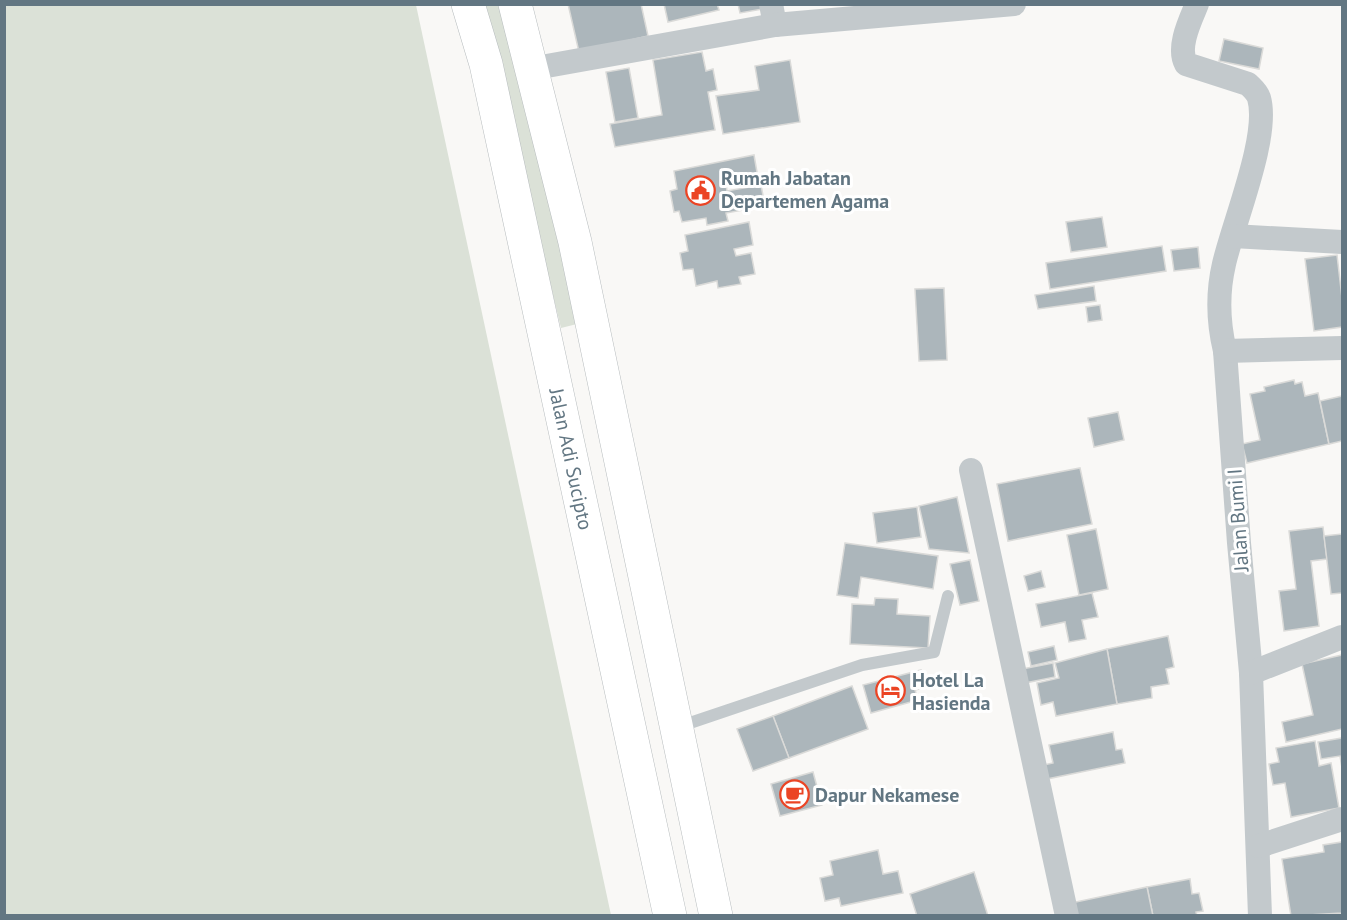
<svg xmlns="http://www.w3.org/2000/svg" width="1347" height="920" font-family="'PT Sans',sans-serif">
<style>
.green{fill:#dbe1d7}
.building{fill:#acb6bb;stroke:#dadad8;stroke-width:1.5}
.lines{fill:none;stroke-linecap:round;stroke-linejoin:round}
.highway-casing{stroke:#b8bdbf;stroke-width:34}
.lane{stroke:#c3c9cc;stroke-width:12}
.street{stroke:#c3c9cc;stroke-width:24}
.highway{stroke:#fff;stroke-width:33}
.labels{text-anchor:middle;stroke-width:6;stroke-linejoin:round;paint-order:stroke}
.poi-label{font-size:20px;font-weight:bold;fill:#627682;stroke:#fff;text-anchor:start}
.street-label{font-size:20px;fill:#627682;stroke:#fff}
</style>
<rect width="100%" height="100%" fill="#f9f8f6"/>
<g class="green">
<path d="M5 4 416 5 611 915H5Z"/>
<path d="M480 5H507L581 323 561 328 492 44Z"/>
</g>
<g class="building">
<path d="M568 4H641L648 36 579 52Z"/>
<path d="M664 4H717L719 10 668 22Z"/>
<path d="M738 4H769V8L740 13Z"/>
<path d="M1224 39 1263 48 1259 69 1219 61Z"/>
<path d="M702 52 706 71 713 69 717 90 708 92 715 130 615 147 610 124 662 115 653 60Z"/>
<path d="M790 60 800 122 723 134 716 96 759 90 755 66Z"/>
<path d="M629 68 638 118 615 122 606 72Z"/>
<path d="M754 155 758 178 726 184 727 191 761 185 765 206 726 213 728 221 707 225 706 218 682 222 679 211 674 212 670 191 677 189 674 171Z"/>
<path d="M1102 217 1107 247 1071 252 1066 222Z"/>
<path d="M749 222 753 245 734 249 736 256 751 253 755 274 739 277 741 284 718 288 717 281 696 286 693 269 683 270 680 253 688 251 685 235Z"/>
<path d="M1162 246 1166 271 1050 289 1046 263Z"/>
<path d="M1198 247 1200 268 1174 271 1171 250Z"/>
<path d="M1337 255 1342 298V327L1314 331 1305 259Z"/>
<path d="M1094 286 1096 301 1038 309 1035 295Z"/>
<path d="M944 288 947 360 919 361 915 289Z"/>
<path d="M1100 305 1102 320 1088 322 1086 307Z"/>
<path d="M1294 380 1295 384 1302 382 1305 396 1318 393 1329 444 1247 463 1242 444 1260 440 1250 394 1265 391 1264 387Z"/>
<path d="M1342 396V441L1329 444 1320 401Z"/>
<path d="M1118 412 1124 440 1094 447 1088 418Z"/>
<path d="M1080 468 1092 524 1008 541 997 484Z"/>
<path d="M957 497 969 553 929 549 919 506Z"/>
<path d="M917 507 921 537 877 543 873 513Z"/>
<path d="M1323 527 1327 559 1311 561 1319 626 1284 631 1279 591 1296 589 1289 531Z"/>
<path d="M1096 529 1108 589 1079 595 1067 535Z"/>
<path d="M1342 534V593L1331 594 1324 536Z"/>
<path d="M845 543 938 556 933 589 861 577 858 598 837 595Z"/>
<path d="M970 560 979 601 960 605 950 564Z"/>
<path d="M1041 571 1045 587 1028 591 1024 576Z"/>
<path d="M1092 593 1098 617 1082 620 1086 639 1069 642 1065 622 1041 627 1036 604Z"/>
<path d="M875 598 898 599 897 614 930 616 928 648 850 644 852 604 874 605Z"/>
<path d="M1168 636 1174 667 1166 669 1169 684 1151 687 1152 698 1117 704 1107 649Z"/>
<path d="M1054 646 1057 660 1031 666 1028 652Z"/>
<path d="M1107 649 1117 704 1056 716 1053 702 1041 705 1037 683 1059 678 1055 663Z"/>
<path d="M1342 655V729L1286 742 1282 722 1313 715 1302 664Z"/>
<path d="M1053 663 1055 677 1025 683 1022 669Z"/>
<path d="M921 670 925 688 915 690 918 700 871 713 863 685Z"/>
<path d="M852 686 868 729 789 758 773 716Z"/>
<path d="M773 716 789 758 753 771 737 729Z"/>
<path d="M1113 732 1116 750 1122 749 1125 763 1042 780 1039 766 1053 763 1049 745Z"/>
<path d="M1342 738V768L1340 756 1321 759 1318 742Z"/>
<path d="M1315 741 1319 766 1331 763 1339 808 1291 817 1285 783 1273 785 1269 764 1279 762 1276 748Z"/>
<path d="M813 772 822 805 780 816 771 784Z"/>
<path d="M1342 842V913L1291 916 1282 859 1324 852 1323 845Z"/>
<path d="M878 850 883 874 898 871 903 893 841 906 839 898 825 901 820 878 833 875 830 861Z"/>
<path d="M974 872 988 916H917L910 894Z"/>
<path d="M1190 879 1192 894 1199 893 1203 911 1196 912 1197 916H1153L1147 887Z"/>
<path d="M1147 887 1153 916H1074L1071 903Z"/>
</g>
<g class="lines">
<defs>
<g id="highway">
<path d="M468 4 486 64 670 916"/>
<path d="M515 4 575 242 716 916"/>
</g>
</defs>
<use href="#highway" class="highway-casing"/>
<path class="lane" d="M678 727 862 665 934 652 948 596"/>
<g class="street">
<path d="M771 4 775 25"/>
<path d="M1197 4C1190 21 1177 47 1186 64L1248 84C1253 89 1257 92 1259 98 1270 136 1233 224 1224 264 1217 294 1218 322 1225 351L1239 543 1251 673 1260 916"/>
<path d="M530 69 775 25 1014 4"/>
<path d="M1233 236 1342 242"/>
<path d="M1225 351 1342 348"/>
<path d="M971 470 1067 916"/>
<path d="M1251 673 1342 637"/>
<path d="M1259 846 1342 819"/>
</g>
<use href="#highway" class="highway"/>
</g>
<defs>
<symbol id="civic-ring" viewBox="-11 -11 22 22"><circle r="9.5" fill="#fff" stroke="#eb4424" stroke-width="1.5"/><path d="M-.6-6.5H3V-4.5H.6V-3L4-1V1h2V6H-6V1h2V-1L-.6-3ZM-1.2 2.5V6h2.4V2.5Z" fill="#eb4424"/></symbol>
<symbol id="hotel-ring" viewBox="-11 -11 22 22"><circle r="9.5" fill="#fff" stroke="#eb4424" stroke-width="1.5"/><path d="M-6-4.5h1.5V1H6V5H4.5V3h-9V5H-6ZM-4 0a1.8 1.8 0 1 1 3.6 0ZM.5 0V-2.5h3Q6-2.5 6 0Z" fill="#eb4424"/></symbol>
<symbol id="cafe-ring" viewBox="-11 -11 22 22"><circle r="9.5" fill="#fff" stroke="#eb4424" stroke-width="1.5"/><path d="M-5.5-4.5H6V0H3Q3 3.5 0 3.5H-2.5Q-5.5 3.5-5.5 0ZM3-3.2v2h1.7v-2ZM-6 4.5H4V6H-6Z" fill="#eb4424"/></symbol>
</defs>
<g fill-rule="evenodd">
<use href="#civic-ring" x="684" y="174" width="33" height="33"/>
<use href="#hotel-ring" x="874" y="674" width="33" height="33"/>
<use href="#cafe-ring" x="778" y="778" width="33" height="33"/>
</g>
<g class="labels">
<g class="poi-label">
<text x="721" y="185">Rumah Jabatan<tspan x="721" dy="23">Departemen Agama</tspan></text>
<text x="912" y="687">Hotel La<tspan x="912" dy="23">Hasienda</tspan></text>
<text x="815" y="802">Dapur Nekamese</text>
</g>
<g class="street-label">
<text transform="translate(571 459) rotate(78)" y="7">Jalan Adi Sucipto</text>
<text transform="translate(1238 520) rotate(-94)" y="7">Jalan Bumi I</text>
</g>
</g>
<rect width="1347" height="920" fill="none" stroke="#627682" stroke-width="12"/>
</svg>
